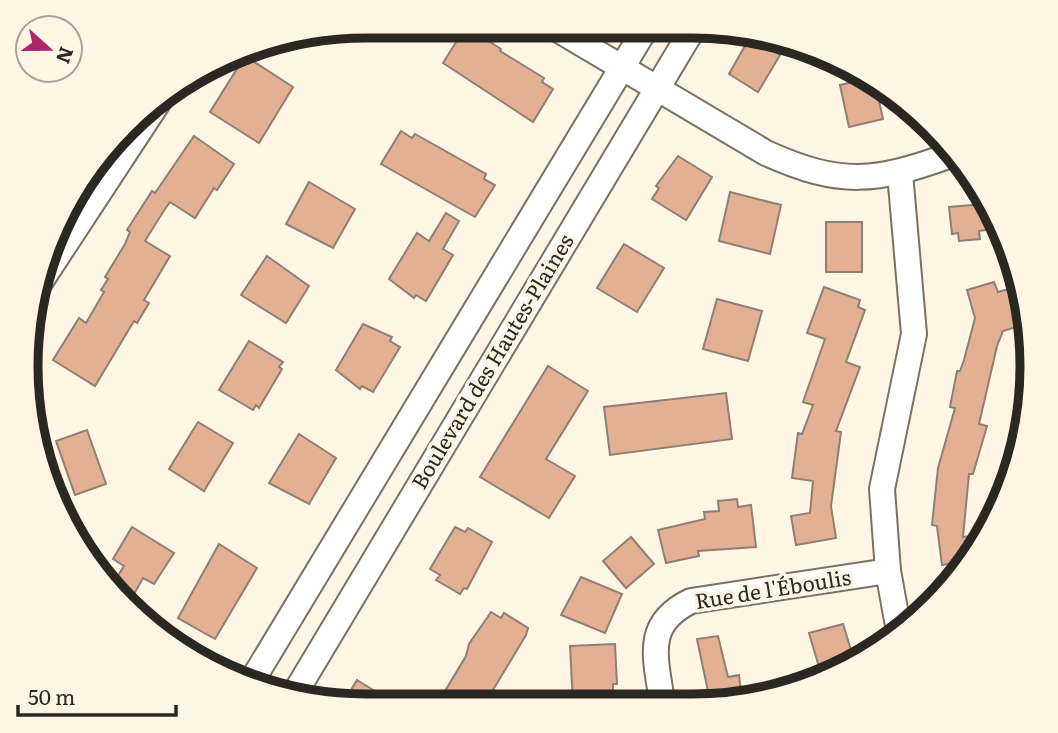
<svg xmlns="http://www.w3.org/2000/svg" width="1058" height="733" font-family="Literata,serif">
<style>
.building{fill:#e3b094;stroke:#8f7f76;stroke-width:2}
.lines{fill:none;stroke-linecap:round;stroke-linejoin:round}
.minor-casing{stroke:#797163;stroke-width:28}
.minor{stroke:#fff;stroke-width:24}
.labels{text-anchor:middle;stroke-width:7;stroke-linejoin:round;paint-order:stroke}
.street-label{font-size:21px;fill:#2b2822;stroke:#fef5e5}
.rim{fill:none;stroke:#2b2822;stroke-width:9}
</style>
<rect width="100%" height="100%" fill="#fef5e5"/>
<g class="building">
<path d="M463 31 474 37 476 33 501 49 500 51 544 78 542 82 553 89 533 122 443 63Z"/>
<path d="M750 37 780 55 758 92 729 74Z"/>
<path d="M245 56 293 87 259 143 210 112Z"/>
<path d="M870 78 875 82 883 119 849 127 840 85Z"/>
<path d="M401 131 412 138 415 134 486 174 484 179 495 185 475 217 381 164Z"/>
<path d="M194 136 234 164 217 190 214 188 195 218 170 202 163 212 145 241 170 256 144 300 149 303 137 323 134 321 95 386 53 360 79 318 86 323 104 292 101 290 108 279 105 277 125 244 130 232 127 230 152 191 155 193Z"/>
<path d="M678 156 712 177 686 220 652 199 659 188 656 186Z"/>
<path d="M309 182 355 209 333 248 286 224Z"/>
<path d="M730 192 781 205 770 254 719 241Z"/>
<path d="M984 204 987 230 979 231 980 239 959 241 958 233 952 234 949 207Z"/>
<path d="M446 213 459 221 443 249 453 255 426 301 416 295 414 298 389 279 417 233 429 241Z"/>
<rect x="826" y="222" width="36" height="50"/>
<path d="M624 244 664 268 637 312 597 288Z"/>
<path d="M267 256 309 286 286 323 241 295Z"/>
<path d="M994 282 998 292 1016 287 1023 325 1003 331 997 346 979 424 987 426 973 474H969L963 537 981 534 951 579 948 564 942 565 937 526 932 525 938 468 955 408 950 407 957 371H960L964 360 975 318 967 290Z"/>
<path d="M824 287 860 300 858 307 865 310 846 362 860 367 836 431 841 432 831 506 836 538 796 545 791 516 810 513 813 481 792 478 795 455 798 433 802 434 813 405 803 402 825 339 807 333Z"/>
<path d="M717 299 762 311 748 361 703 349Z"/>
<path d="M363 324 392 337 390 341 400 347 373 392 362 386 360 389 336 370Z"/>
<path d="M249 341 283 362 279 367 282 369 259 408 256 405 253 410 219 390Z"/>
<path d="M548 366 588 391 546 459 575 476 549 518 480 477Z"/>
<path d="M726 393 732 439 610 455 604 407Z"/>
<path d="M198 422 233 443 204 491 169 469Z"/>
<path d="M87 430 106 484 75 495 56 441Z"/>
<path d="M299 434 336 458 309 504 269 483Z"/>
<path d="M737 499 738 507 751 505 756 547 698 551 699 556 666 563 658 530 705 519 704 512 719 511 718 501Z"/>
<path d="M132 527 174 553 154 584 143 578 134 594 114 582 124 566 113 559Z"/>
<path d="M455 527 465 532 468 528 492 542 467 589 464 588 460 594 436 580 440 575 430 569Z"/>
<path d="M631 537 654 564 626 588 603 561Z"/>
<path d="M219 544 257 568 215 639 178 618Z"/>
<path d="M581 577 622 594 605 633 561 615Z"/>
<path d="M491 612 501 618 504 613 528 628 526 635 484 705 436 706 466 656 469 644Z"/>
<path d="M843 624 855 663 836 674 832 663 819 667 809 633Z"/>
<path d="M718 636 728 677 739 675 742 701H710L697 639Z"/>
<path d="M615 644 617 684H613V703H573L570 646Z"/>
<path d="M357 680 399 706 367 707 344 702Z"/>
</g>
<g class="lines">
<defs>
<g id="minor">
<path d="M557 29 766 153C841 187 876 182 951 155"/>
<path d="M39 284 161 98"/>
<path d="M899 631 888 571 882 489 914 334 900 173"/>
<path d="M250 684 644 31"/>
<path d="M295 693 691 32"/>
<path d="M662 702C656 658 643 624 691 601L888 571"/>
</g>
</defs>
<use href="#minor" class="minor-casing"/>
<use href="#minor" class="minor"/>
</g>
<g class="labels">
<g class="street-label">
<text transform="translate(493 362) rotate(-59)" y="7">Boulevard des Hautes-Plaines</text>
<text transform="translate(773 590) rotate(-9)" y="7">Rue de l'Éboulis</text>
</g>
</g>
<path d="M0 0H1058V733H0ZM366 38H692A328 328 0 0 1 1020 366V366A328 328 0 0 1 692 694H366A328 328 0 0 1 38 366V366A328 328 0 0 1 366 38Z" fill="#fef5e5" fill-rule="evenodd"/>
<path class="rim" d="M366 38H692A328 328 0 0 1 1020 366V366A328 328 0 0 1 692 694H366A328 328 0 0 1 38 366V366A328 328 0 0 1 366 38Z"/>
<g transform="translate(49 49) rotate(111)"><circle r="33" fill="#fef5e5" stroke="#aaa397" stroke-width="2"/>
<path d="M0-5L12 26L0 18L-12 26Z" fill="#ac246a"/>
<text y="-10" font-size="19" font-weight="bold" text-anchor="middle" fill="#2b2822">N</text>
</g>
<path d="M18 705v10h158v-10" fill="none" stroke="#2b2822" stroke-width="3.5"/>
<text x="28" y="705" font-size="21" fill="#2b2822" stroke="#fef5e5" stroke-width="5" paint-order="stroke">50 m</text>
</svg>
